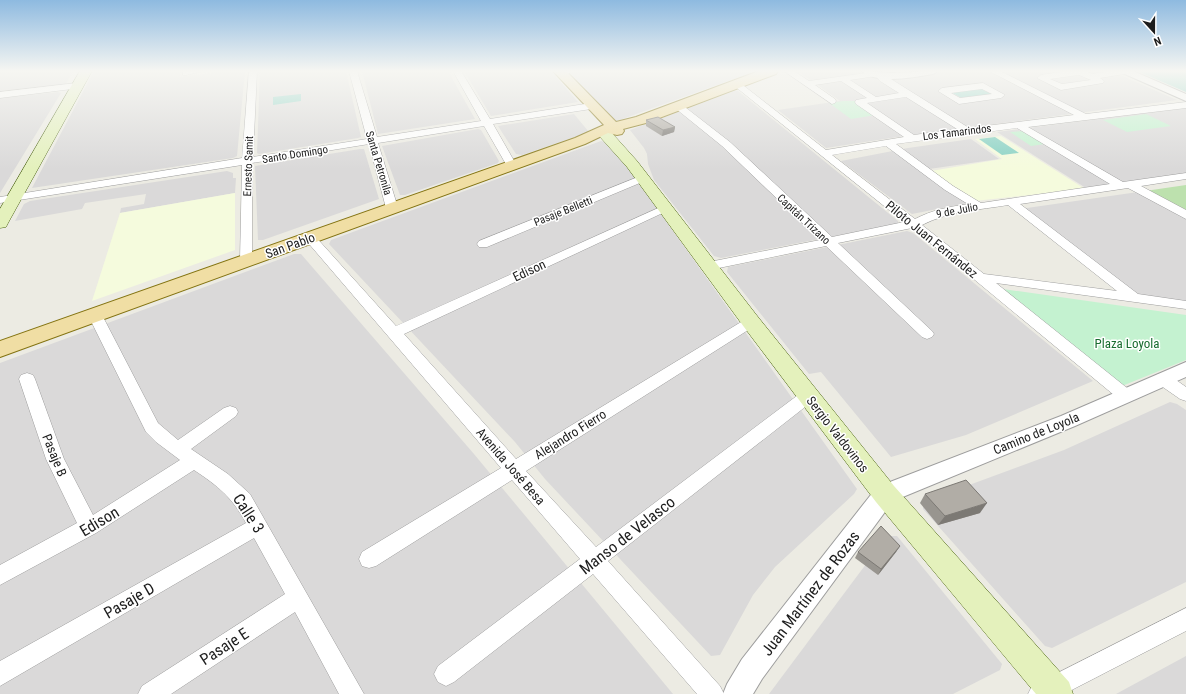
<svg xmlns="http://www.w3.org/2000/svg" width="1186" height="694" font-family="'Roboto Condensed',sans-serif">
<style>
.residential{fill:#dad9d9}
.education{fill:#f5fbdd}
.grass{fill:#bde1ae}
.park{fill:#c4f2d0}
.pitch{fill:#89d2c4}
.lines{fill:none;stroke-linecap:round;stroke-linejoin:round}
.minor-casing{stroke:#9d9d9d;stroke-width:1}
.tertiary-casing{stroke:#9d9d9d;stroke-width:2}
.secondary-casing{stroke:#4c6511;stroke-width:1}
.primary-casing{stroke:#837311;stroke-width:2}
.minor{fill:#fff;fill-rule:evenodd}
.tertiary{fill:#fff;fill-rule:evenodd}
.secondary{fill:#e4f1bc;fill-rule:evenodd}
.primary{fill:#f0dea4;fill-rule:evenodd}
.wall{fill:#98958f}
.shaded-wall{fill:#7c7974}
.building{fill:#b1ada6;stroke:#7c7974}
.labels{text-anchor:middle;stroke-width:3;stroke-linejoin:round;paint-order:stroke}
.far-street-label{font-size:11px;fill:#1c1c1c;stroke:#fff}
.street-label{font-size:13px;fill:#1c1c1c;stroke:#fff}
.park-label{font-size:13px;fill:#186c2f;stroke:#fff}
.near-street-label{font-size:16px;fill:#1c1c1c;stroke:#fff}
</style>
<rect width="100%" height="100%" fill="#ecebe3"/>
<g class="residential">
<path d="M0 71H73L66 84 0 91Z"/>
<path d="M94 71H181L180 77 227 71H245L237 156 233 158 32 188Z"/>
<path d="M260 71H346L361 137 358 138 259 154 257 153Z"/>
<path d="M362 71H448L475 119 378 134Z"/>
<path d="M464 71H551L578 102 491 116Z"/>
<path d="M566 71H756L614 122Z"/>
<path d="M798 71H1111L1177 100 904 136 826 148 778 110 840 101Z"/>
<path d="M734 91H738L898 221V224L721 258 714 256 654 180 648 164 647 154 644 148 630 130Z"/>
<path d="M58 92 61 93 0 193V98Z"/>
<path d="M1186 108V173L1086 188 997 132Z"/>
<path d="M574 114 589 132 522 155 516 154 498 126Z"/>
<path d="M478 129 481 130 499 161 498 163 405 195H400L382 146Z"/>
<path d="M971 139 999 159 929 169 973 202 912 214 841 161 908 148Z"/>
<path d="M601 141 611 144 857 489 854 494 775 567 753 595 720 655 711 656 545 479 515 442 329 244 331 240Z"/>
<path d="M360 149H364L379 199 263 240H258L255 166Z"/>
<path d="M227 171 233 173V178H236L235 193 120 213 121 208 144 204 146 194 85 203 82 209 15 221 24 204 30 201Z"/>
<path d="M1145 191 1186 214V301L1138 296 1020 209Z"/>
<path d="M907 231 913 233 1093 381 966 435 891 457 821 372 809 374 727 272 728 267Z"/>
<path d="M294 254H301L474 454 673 694H0V363Z"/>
<path d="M1170 402 1177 404 1186 410V582L1052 648 1045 646 923 509V502L1064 450Z"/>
<path d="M887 536H897L1002 664 1000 670 953 694H769Z"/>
<path d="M1186 656V694H1116Z"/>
</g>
<g class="education">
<path d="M1001 136 1085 189 975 201 931 171 1002 159 975 139Z"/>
<path d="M235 193V250L92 301 120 213Z"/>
</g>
<path class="grass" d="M1186 185V214L1145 191Z"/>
<g class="park">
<path d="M843 101H855L876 115 851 119 829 103Z"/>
<path d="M1146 114 1171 126 1127 132 1103 120Z"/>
<path d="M1024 131 1045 144 1031 146 1010 132Z"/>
<path d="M996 288 1186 315V360L1122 386Z"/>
</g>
<g class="pitch">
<path d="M1137 71H1186V92Z"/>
<path d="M980 88 993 95 963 99 951 92Z"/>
<path d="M301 94V101L273 105V97Z"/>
<path d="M995 137 1019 153 1002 155 979 139Z"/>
</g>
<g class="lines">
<defs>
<g id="minor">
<path d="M183 71H204L186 75H183Z"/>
<path d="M249 71H257L253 157 367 139 349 71H357L377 137 481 121 453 71H461L490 119 591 103 596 106 591 109 493 124 517 166 512 169 507 166 484 126 378 143 398 208 396 210H388L386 208 369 144 252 163V261L251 264H241L240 261 242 165 0 203V197L242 158Z"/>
<path d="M561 71H575L561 76 557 74Z"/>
<path d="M784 71H794L809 81 873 72H876L877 74 876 76 850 80 876 97 899 93 880 81 876 76 880 73 883 74 969 128 1074 115 989 71H1000L1086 114 1186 102V108L1028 127 1123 182 1186 173V179L1141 186 1186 210V219L1128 188 1020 204 1138 294 1186 301V309L996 283 1132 392 1134 396 1132 400 1126 402 1120 400 912 228 838 243 932 331 934 334 932 337 927 339 922 337 826 246 709 270 704 269 702 266 704 263 820 240 722 146 675 108 673 106 678 103 681 104 730 142 832 237 904 222 732 84 736 81 739 82 826 150 904 137 856 104 855 102 856 100 867 98 841 81 815 85 835 99 836 101 835 103 832 104ZM906 97 957 129 914 135 867 103ZM1017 128 1110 184 981 203 953 186 896 144ZM886 146 945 190 968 204C949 207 932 210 915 219L832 155ZM1008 205 1117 291 984 274 922 225C949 211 979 210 1008 205Z"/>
<path d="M1067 71H1086L1092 74 1111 71 1128 72 1124 74 1100 78 1104 81 1103 83 1061 90 1037 78 1041 75ZM1079 75 1091 80 1062 84 1050 79Z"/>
<path d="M77 83 81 86 80 88 0 98V92Z"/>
<path d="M983 83 1005 95 1001 98 959 104 938 91 942 88ZM982 89 992 94 960 98 951 93Z"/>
<path d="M643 175 647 176 648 178 647 180 487 247H479L477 244 479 241Z"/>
<path d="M665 205 669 206 671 208 669 210 404 334 516 459 746 319 751 317 756 319 758 322 756 325 526 471 596 547 802 392 808 390 814 392 816 396 814 400 608 561 720 686 724 694H697L593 574 454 682 446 686 438 682 434 674 438 666 580 559 512 480 376 566 369 568 362 566 359 559 362 552 501 468 304 238 306 235H314L396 326Z"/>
<path d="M95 310 100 312 102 315 158 423 178 440 224 408 230 406 236 408 238 412 236 416 191 449 228 474 250 494 364 694H339L295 612 171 694H138L142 686 285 594 254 538 0 686V661L246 523C232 497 218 486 194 470L96 533 0 585V565L77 523 46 459 19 379 21 375 27 373 33 375 35 379 64 459 93 515 180 460 156 442 146 432 88 315 90 312Z"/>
<path d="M1163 373 1169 375 1186 387V401L1180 399 1157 383 1155 379 1157 375Z"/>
<path d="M1186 608V631L1064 694H1028L1032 686Z"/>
</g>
<g id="tertiary">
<path d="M862 71 891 73 938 71 933 74C915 77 877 85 862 71Z"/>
<path d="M1118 71H1133L1186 94V101Z"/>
<path d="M1186 362V377L1075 426 893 501 762 679 753 694H723L727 684 742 659 877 487 1061 416Z"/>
</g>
<g id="secondary">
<path d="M80 71H92L8 223 6 227 0 228V209Z"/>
<path d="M606 131 611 132 637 161 758 317 894 486 1069 682 1073 694H1036L876 502 744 327 627 167 601 138 599 135 601 132Z"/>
</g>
<path id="primary" d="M553 71H566L616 122 636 117 759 71H778L776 74 646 123 623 129 624 131 622 134 617 135 608 133 585 144 0 357V341L575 138 604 125Z"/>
</defs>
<use href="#minor" class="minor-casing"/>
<use href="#tertiary" class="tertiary-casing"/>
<use href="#secondary" class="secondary-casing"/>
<use href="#primary" class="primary-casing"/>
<use href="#minor" class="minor"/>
<use href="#tertiary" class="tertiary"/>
<use href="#secondary" class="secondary"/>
<use href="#primary" class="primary"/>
</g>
<g class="wall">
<path d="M646 120 675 127 674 132 662 136 646 126Z"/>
<path d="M925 494 980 513 938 525 920 503Z"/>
<path d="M900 546 896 552 878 575 855 558 858 552Z"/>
</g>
<g class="shaded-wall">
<path d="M675 127 674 132 662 136 663 130Z"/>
<path d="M987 503 980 513 938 525 945 516Z"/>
<path d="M900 546 896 552 878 575 881 569Z"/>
</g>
<g class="building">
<path d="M658 117 675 127 663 130 646 120Z"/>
<path d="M966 480 987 503 945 516 925 494Z"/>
<path d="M881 526 900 546 881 569 858 552Z"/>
</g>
<linearGradient id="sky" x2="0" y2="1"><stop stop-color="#8ebae0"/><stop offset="0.42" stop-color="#f6f6f2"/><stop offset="1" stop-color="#f6f6f2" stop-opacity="0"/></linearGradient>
<rect width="1186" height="169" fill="url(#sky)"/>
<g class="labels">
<g class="far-street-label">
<text transform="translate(957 132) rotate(-7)" y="4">Los Tamarindos</text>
<text transform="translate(295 154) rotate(-9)" y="4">Santo Domingo</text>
<text transform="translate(379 163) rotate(73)" y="4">Santa Petronila</text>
<text transform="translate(248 166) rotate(-88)" y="4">Ernesto Samit</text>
<text transform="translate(957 210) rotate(-11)" y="4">9 de Julio</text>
<text transform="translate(563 211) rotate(-22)" y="4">Pasaje Belletti</text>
<text transform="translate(804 219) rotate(43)" y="4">Capitán Trizano</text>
</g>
<g class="street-label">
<text transform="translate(932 239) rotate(39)" y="5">Piloto Juan Fernández</text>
<text transform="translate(290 245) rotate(-20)" y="5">San Pablo</text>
<text transform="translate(529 270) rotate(-25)" y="5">Edison</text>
<text transform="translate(1036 433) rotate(-22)" y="5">Camino de Loyola</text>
<text transform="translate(570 434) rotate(-32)" y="5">Alejandro Fierro</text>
<text transform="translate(838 434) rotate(52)" y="5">Sergio Valdovinos</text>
<text transform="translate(55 455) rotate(68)" y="5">Pasaje B</text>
<text transform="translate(511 466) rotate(49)" y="5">Avenida José Besa</text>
</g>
<g class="park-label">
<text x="1127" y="348">Plaza Loyola</text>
</g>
<g class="near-street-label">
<text transform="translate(249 513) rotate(57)" y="6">Calle 3</text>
<text transform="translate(99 521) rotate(-31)" y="6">Edison</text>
<text transform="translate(627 535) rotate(-38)" y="6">Manso de Velasco</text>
<text transform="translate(810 593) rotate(-53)" y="6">Juan Martínez de Rozas</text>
<text transform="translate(129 600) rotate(-30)" y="6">Pasaje D</text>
<text transform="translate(224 646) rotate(-33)" y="6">Pasaje E</text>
</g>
</g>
<g transform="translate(1154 32) rotate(159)" stroke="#ffffff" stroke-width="3" paint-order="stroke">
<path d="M0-3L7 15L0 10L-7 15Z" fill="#1c1c1c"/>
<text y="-6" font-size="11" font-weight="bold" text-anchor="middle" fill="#1c1c1c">N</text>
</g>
</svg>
